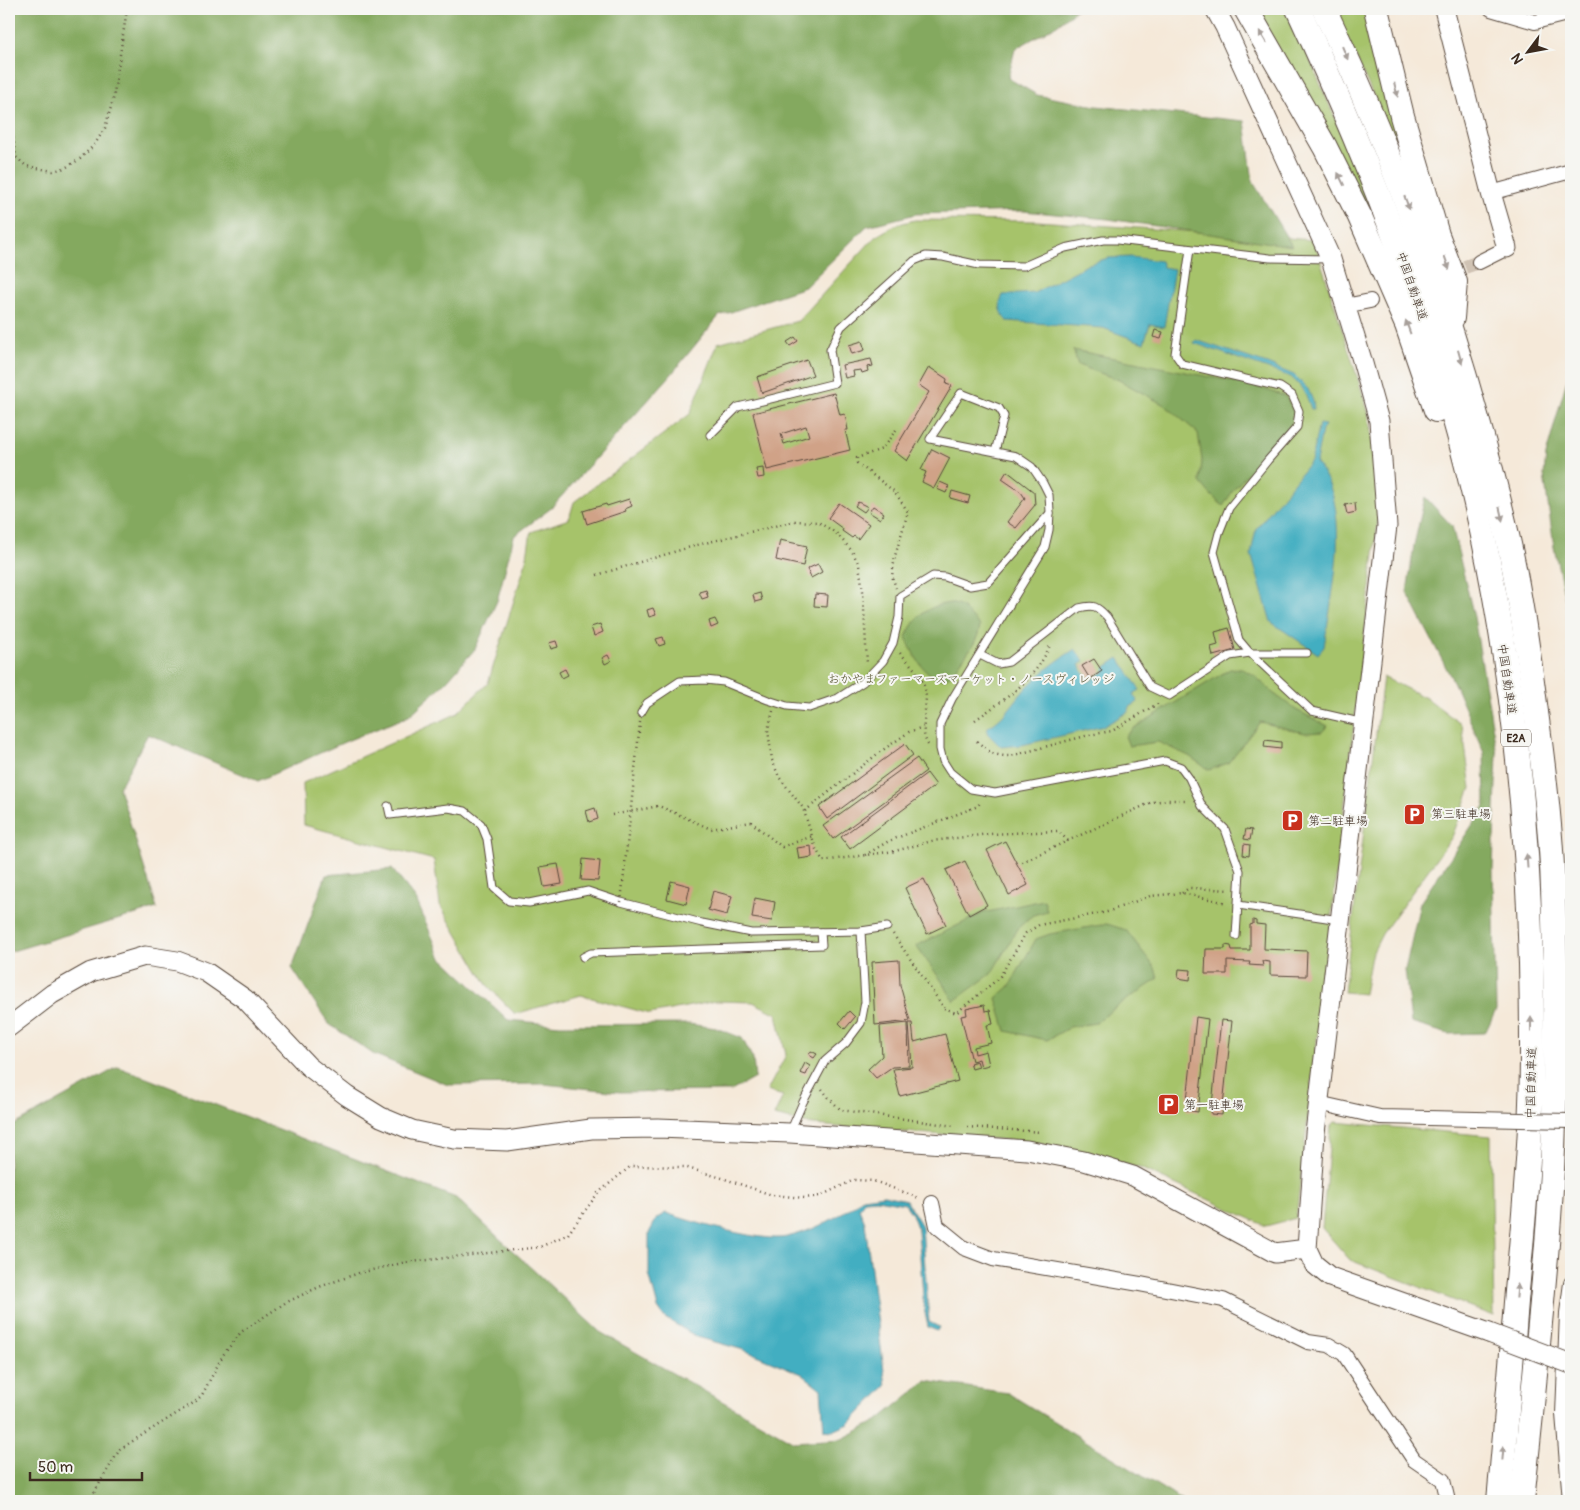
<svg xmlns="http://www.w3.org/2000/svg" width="1580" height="1510" font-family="Pangolin,'Klee One',sans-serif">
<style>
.green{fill:#a6c36b;stroke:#707644}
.forest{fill:#84a95f;stroke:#606a3e}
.water{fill:#42aec1;stroke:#3e6c70}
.building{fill:#d0a287;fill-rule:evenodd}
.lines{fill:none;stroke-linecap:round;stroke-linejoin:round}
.street-tunnel{stroke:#d0c3b4;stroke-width:14;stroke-dasharray:14 7;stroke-linecap:butt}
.lane-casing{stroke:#57473a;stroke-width:9}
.street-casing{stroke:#57473a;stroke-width:16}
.secondary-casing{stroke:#57473a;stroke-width:21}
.highway-casing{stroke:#57473a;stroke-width:26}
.path{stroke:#57473a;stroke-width:2.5;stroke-dasharray:1 4;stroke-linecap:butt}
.lane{stroke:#fff;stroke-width:7}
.street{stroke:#fff;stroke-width:14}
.secondary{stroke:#fff;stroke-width:19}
.highway{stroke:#fff;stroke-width:24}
.street-bridge-casing{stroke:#57473a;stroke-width:16;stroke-linecap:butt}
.secondary-bridge-casing{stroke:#57473a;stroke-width:21;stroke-linecap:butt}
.path-bridge{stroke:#57473a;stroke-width:2.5;stroke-dasharray:1 4;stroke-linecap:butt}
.street-bridge{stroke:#fff;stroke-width:14}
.secondary-bridge{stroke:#fff;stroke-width:19}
.oneway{fill:#a79f9a}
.labels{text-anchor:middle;stroke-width:4;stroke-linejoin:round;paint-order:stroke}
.shield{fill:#f6f6f2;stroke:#73675e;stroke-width:1}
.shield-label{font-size:11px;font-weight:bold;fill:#3b2a1e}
.street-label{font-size:12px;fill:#3b2a1e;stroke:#f6f6f2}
.park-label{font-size:12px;fill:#5b5835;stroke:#f6f6f2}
.poi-label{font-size:12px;fill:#3b2a1e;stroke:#f6f6f2;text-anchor:start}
</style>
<rect width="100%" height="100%" fill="#f6f6f2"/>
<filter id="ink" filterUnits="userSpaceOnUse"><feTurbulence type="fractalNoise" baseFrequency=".02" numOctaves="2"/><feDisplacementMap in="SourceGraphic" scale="10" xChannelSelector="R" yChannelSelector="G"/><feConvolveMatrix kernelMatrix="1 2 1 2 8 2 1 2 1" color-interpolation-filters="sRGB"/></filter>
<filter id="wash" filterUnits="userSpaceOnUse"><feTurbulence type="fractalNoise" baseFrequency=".0096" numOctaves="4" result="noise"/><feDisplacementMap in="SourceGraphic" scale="20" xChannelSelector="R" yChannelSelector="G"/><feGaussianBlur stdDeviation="1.12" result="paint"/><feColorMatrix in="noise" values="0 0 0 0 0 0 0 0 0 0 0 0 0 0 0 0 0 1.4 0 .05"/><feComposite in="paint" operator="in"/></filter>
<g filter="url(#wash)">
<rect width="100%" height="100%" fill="#f5e9d9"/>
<g class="green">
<path d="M1254 9H1288L1367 192 1389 258Z"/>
<path d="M1334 9H1366L1411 179Z"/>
<path d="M915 220 1037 221 1314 240 1368 411 1375 460 1379 511 1296 1218 1266 1226 1140 1168 1033 1142 814 1125 774 1116 783 1096 767 1091 786 1055 777 1014 753 1002 716 1001 650 1014 581 995 515 1014 487 985 440 905 434 860 304 825 303 783 456 714 488 683 526 562 531 532 569 519 574 502 690 414 718 343 798 321 875 237 895 225Z"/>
<path d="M1383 677 1428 699 1462 725 1471 788 1452 837 1382 934 1371 956 1364 994 1344 992Z"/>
<path d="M1335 1122 1491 1136 1494 1316 1350 1260 1322 1228 1331 1126Z"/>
</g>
<g class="forest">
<path d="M16 9H1077L1057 25 1015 49 1008 78 1037 95 1096 106 1245 121 1253 182 1292 246 1108 219 1023 211 916 214 867 226 805 287 719 316 670 376 550 509 514 536 497 601 475 649 447 681 409 716 349 740 258 781 148 734 119 788 157 908 9 952V238L11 231 9 173V28Z"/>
<path d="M1073 350 1251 385 1285 396 1294 412 1291 425 1234 489 1223 506 1211 495 1200 482 1202 460 1198 433 1166 406 1119 380 1078 365Z"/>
<path d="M1571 370V696L1570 698 1571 658 1566 604 1554 547 1544 475 1546 455 1566 383Z"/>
<path d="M1425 497 1452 526 1474 617 1497 754 1493 870 1496 1010 1485 1033 1448 1034 1411 1023 1405 970 1420 903 1485 806 1484 753 1454 683 1407 592 1414 545Z"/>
<path d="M951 603 962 607 980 626C977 642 971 648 962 660 958 665 954 673 950 676 930 689 911 651 906 637 915 616 929 605 951 603Z"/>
<path d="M1230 669H1242L1254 675 1273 693 1296 710 1328 726 1322 732 1305 733 1260 722 1228 763 1209 770 1189 756 1158 742 1129 746 1125 736 1134 728Z"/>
<path d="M392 869 416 899 440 956 508 1020 560 1025 689 1024 716 1028 742 1038 753 1059 755 1078 731 1091 620 1092 544 1084 448 1085 373 1054 329 1024 292 968 326 875Z"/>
<path d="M1044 900 1047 911 1033 915 1019 927 991 974 954 1001 941 980 916 946 983 913Z"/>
<path d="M1107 924 1126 930 1155 968 1158 979 1116 1007 1095 1023 1070 1027 1047 1040 1006 1031 996 998 1009 987 1036 939 1050 934Z"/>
<path d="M118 1067 456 1198 600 1332 794 1442 842 1439 877 1421 926 1381 1008 1393 1183 1501H9V1128Z"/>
</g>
<g class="water">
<path d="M1131 257 1161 261 1163 267 1174 269 1164 327 1150 324 1144 343 1103 328 1007 321C1000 314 998 305 1003 295L1034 293 1089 264 1108 258Z"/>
<path d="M1196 340 1267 364 1294 375 1308 389 1313 401 1314 409H1311C1307 396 1302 386 1291 377L1194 343Z"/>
<path d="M1319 424 1325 425 1322 430 1316 462C1320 469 1325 475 1328 482 1348 527 1331 599 1324 647L1318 654 1271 622 1251 554 1256 529 1311 461Z"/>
<path d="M1075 649 1084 661 1079 665 1089 682 1105 671 1104 668 1119 658 1140 690 1133 694 1138 702 1130 707 1128 712 1104 726 1022 745 1001 747 987 733 988 727C1006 718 1015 699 1029 685 1043 671 1058 660 1075 649Z"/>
<path d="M884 1195 906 1200 922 1226 929 1322 939 1327 937 1331 928 1327 924 1308 918 1230 912 1214 905 1204 877 1199 865 1200 859 1208 865 1223 886 1386 849 1424 833 1431 824 1430 821 1389 802 1374 744 1350 697 1337 665 1318 658 1308 649 1274V1233L657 1218 666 1213C692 1222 763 1243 787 1237 804 1233 823 1225 837 1216 846 1210 855 1206 862 1198Z"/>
</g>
<g id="blocks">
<g class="building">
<path d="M1155 330 1163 332 1161 339 1153 337Z"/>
<path d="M795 337 798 341 790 346 787 342Z"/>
<path d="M862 341 865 350 852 354 849 345Z"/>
<path d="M871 359 873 366 867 367 868 371 862 373 861 370 853 371 854 376 845 378 842 365Z"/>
<path d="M807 360 813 375 762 393 757 377Z"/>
<path d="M929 367 947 379 946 384 952 386 907 461 894 451 929 392 919 385Z"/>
<path d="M834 393 840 415 845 414 848 430H845L850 450 767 470 753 413ZM806 426 809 436 784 444 781 434Z"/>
<path d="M932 449 950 458 934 488 922 482 926 472 921 470Z"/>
<path d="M763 468 764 477 758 478 756 469Z"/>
<path d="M1007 471 1034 492 1035 505 1016 528 1007 522 1025 498 1021 492 1002 479Z"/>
<path d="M940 482 949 486 946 493 937 489Z"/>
<path d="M952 491 970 496 968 503 950 498Z"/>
<path d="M629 499 632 506 625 509 626 511 587 524 583 511 606 504 607 506Z"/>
<path d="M858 502 868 507 864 512 855 506Z"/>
<path d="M839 503 869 524 858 539 854 536 852 538 842 531 843 529 828 518Z"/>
<path d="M1355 503 1356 512 1347 514 1345 505Z"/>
<path d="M873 506 884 513 880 519 869 512Z"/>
<path d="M780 540 807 546 803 566 776 560Z"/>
<path d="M818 564 822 572 811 578 807 569Z"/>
<path d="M706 590 708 597 702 599 699 592Z"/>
<path d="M760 593 762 600 755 602 753 595Z"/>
<path d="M815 594 828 595 827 607 814 606Z"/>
<path d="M653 608 656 615 649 617 647 610Z"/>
<path d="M715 619 718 625 711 628 709 621Z"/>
<path d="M600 624 603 632 594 636 591 627Z"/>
<path d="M1229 628 1235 650 1213 656 1211 647 1218 645 1215 632Z"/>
<path d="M663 637 665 644 659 646 656 639Z"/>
<path d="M556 641 558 647 551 649 549 643Z"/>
<path d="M608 655 611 661 605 664 602 658Z"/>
<path d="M1094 659 1102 671 1090 679 1082 666Z"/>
<path d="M565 669 568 675 562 678 559 672Z"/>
<path d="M1265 740 1281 742V749L1264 747Z"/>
<path d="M905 744 913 755 827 819 819 807Z"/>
<path d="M917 758 926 771 833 839 823 826Z"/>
<path d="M927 773 936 785 850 849 841 837Z"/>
<path d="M595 808 598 819 589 822 586 811Z"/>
<path d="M1246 829 1252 830 1250 840 1244 839Z"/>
<path d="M1005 841 1028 885 1009 895 987 850Z"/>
<path d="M1244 844 1250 845 1249 856 1243 855Z"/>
<path d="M811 846 812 857 799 859 797 848Z"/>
<path d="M583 859 600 861 598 881 581 880Z"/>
<path d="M965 861 987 905 969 915 946 870Z"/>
<path d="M558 864 562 884 544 887 540 867Z"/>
<path d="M924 879 946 925 927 934 905 888Z"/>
<path d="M671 881 690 886 686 904 667 899Z"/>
<path d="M713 891 732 896 727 915 708 910Z"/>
<path d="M755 898 775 902 772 921 752 918Z"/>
<path d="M1253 920 1256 921V924L1265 925 1264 949 1307 951 1306 976 1270 975V962L1262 961 1263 966 1249 965 1250 962 1227 961V974H1205L1206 949H1225V945L1231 946 1232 950H1250V925L1253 924Z"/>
<path d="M899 960 900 985 910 1021 875 1025 872 962Z"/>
<path d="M1179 969 1191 970 1190 980 1178 978Z"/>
<path d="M984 1005 985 1011 990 1010 993 1024 987 1025 991 1043 974 1047 975 1054 986 1051 989 1065 981 1067 979 1059 972 1061 961 1016 967 1015 966 1009Z"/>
<path d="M849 1011 855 1017 845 1029 839 1023Z"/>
<path d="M1196 1017 1208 1019 1198 1112 1186 1110Z"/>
<path d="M1221 1020 1232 1021 1222 1115 1211 1114Z"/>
<path d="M908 1023 909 1066 892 1067 876 1078 868 1069 882 1056 880 1026Z"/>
<path d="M909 1023H912L914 1042 945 1034 958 1081 900 1096 893 1069 912 1067Z"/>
<path d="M811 1051 817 1054 814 1058 809 1055Z"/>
<path d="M977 1061 979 1067 972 1069 970 1063Z"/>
<path d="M805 1063 810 1066 806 1075 800 1073Z"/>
</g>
</g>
</g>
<g filter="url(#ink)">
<use href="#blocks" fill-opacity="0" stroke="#57473a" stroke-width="1"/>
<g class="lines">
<path class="street-tunnel" d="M1445 274 1479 262"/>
<defs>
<g id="lane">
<path d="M1190 249 1175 354 1182 364 1280 387 1292 395 1299 411 1297 427 1268 460 1229 508 1219 533 1214 552 1239 640 1250 653 1312 711 1364 723"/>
<path d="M710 435 738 407 835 383 830 350 841 327 914 261 926 256 943 257 979 265 1024 266 1065 248 1103 240H1117L1270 258 1330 259"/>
<path d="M995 452 1004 416 999 408 961 393 930 439 1016 456 1032 467 1043 483 1049 495 1050 512 1049 530 1045 547 952 699 940 724V749L943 761 950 772 971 789 995 793 1165 761 1181 767 1189 778 1202 806 1225 829 1240 871 1236 936"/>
<path d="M980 655 998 664 1009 662 1079 608C1094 604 1097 606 1107 617L1150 687 1169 696 1230 656 1250 653H1307"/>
<path d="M641 713 647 703 680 681 705 680 724 682 768 700 787 706 809 708 838 698 863 682 883 661 893 643 899 617 900 596 933 576 945 577 970 586 988 583 1050 513"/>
<path d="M388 806 390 815 448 808 465 811 481 824 487 839 494 888 509 901 529 903 588 891 621 902 702 923 751 933 861 931 887 927"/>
<path d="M1238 905 1340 920"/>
<path d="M583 957 591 953 822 945 821 932"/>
<path d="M790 1132 803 1102 825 1061 846 1043 861 1023 865 1002 861 931"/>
</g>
<g id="street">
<path d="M1491 9 1535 22 1571 13"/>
<path d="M1491 193 1571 171"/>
<path d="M1479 262 1507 248"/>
<path d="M1345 306 1370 301"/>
<path d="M1318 1103 1380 1117 1476 1119"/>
<path d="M932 1203 937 1226 964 1248 993 1259 1140 1284 1223 1300 1308 1342 1329 1345 1344 1354 1414 1460 1443 1480 1448 1501"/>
<path d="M1570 1501 1563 1414 1567 1313 1571 1283"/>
</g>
<g id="secondary">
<path d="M1215 9 1225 27 1331 259 1362 360 1379 421 1387 526 1315 1133 1307 1249 1314 1264 1330 1277 1489 1333"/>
<path d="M1444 9 1491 193 1507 248"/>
<path d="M9 1027 52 994 91 972 145 956 177 961 206 972 245 999 308 1066 347 1096 381 1117 412 1130 454 1139 507 1141 591 1129 658 1128 790 1133 1027 1150 1084 1161 1133 1176 1275 1253 1307 1249"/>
</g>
<g id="highway">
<path d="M1246 9 1325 147 1360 217 1407 325 1436 410"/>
<path d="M1298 9C1352 125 1401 244 1439 366 1499 559 1526 763 1531 964 1532 1010 1533 1057 1531 1103 1529 1169 1522 1236 1516 1302 1511 1369 1505 1435 1499 1501"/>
<path d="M1324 9C1387 141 1438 278 1477 419 1491 468 1504 518 1514 568 1523 615 1530 664 1536 712 1544 770 1551 829 1553 888 1557 998 1557 1109 1549 1218 1542 1313 1532 1407 1522 1501"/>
<path d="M1376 9 1402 116 1437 235 1455 282 1452 318"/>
</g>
</defs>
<use href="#lane" class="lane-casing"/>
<use href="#street" class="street-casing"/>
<use href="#secondary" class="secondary-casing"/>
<use href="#highway" class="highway-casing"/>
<g class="path">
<path d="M9 108 16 157 26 166 53 171 65 168 80 159 95 144 105 128 113 100 127 9"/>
<path d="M896 430 882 449 857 458V463L895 492 908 512 895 556 892 576 896 588"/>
<path d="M597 575 697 545 795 521 818 522 836 533 852 551 859 565 863 591 867 664"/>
<path d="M900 653C910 664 921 674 925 689 929 706 917 734 930 747"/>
<path d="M773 711 768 730 772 760 779 777 803 808 816 849 823 861 895 851 932 841 989 834 1058 831 1068 841"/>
<path d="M975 720C1005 699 1036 680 1050 645"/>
<path d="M977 741C990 753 993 756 1011 756L1089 735 1112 731 1159 703"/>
<path d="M805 811 880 752 909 732 923 727"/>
<path d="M612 815 659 806 711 829 751 822 782 847 813 836"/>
<path d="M865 855 889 841 978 806 981 801"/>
<path d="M1022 862 1152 802 1168 800H1188"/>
<path d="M1182 893 1189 888 1229 890"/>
<path d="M893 934 944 1008 956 1013 999 978 1026 933 1039 925 1107 912 1150 896 1182 893 1227 903"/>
<path d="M822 1089 829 1098 841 1110 954 1126"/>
<path d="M967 1127 1042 1132"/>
<path d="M89 1501 120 1449 195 1402 202 1395 223 1355 241 1332 285 1303 319 1287 359 1273 402 1263 540 1247 568 1234 598 1193 631 1166 684 1167 722 1178 772 1195 805 1198 820 1196 854 1180 874 1181 919 1198"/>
</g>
<use href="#lane" class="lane"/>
<use href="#street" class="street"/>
<use href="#secondary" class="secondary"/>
<use href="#highway" class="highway"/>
<defs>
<path id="street-bridge" d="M1476 1119 1571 1121"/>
<path id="secondary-bridge" d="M1489 1333 1571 1364"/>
</defs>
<use href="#street-bridge" class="street-bridge-casing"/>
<use href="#secondary-bridge" class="secondary-bridge-casing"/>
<path class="path-bridge" d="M621 902 641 713"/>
<use href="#street-bridge" class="street-bridge"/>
<use href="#secondary-bridge" class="secondary-bridge"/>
</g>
<defs><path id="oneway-solid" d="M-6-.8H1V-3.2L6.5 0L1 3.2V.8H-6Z" transform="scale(1.25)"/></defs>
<g class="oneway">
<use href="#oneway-solid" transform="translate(1263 37) rotate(-121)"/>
<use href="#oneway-solid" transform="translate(1345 53) rotate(67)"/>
<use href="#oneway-solid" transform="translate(1396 90) rotate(76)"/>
<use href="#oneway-solid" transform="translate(1341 179) rotate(-116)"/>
<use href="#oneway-solid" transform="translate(1407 203) rotate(69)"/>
<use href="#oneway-solid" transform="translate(1447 263) rotate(70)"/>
<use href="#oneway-solid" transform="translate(1408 327) rotate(-110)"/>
<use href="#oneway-solid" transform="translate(1460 357) rotate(74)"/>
<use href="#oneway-solid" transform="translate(1501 514) rotate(77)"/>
<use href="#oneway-solid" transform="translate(1527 861) rotate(-94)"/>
<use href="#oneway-solid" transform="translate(1531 1024) rotate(-90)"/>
<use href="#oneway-solid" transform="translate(1517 1291) rotate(-85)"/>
<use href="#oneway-solid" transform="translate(1503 1453) rotate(-85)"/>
</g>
</g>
<defs>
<symbol id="parking-square" viewBox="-11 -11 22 22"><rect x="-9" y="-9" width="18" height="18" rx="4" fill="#c8321e" stroke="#f6f6f2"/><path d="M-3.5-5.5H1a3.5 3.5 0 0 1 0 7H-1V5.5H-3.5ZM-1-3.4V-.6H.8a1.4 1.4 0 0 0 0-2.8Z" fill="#fff"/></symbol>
</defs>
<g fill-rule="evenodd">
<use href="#parking-square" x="1402" y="802" width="25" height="25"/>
<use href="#parking-square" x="1280" y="808" width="25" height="25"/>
<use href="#parking-square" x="1156" y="1092" width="25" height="25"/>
</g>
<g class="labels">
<rect class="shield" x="1501" y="729.5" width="30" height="17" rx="4"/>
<g class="shield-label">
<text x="1516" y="742">E2A</text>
</g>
<g class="street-label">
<text transform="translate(1412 286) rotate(71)" y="4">中国自動車道</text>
<text transform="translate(1507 679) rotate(82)" y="4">中国自動車道</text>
<text transform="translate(1531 1083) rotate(-89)" y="4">中国自動車道</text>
</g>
<g class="park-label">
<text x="971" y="683">おかやまファーマーズマーケット・ノースヴィレッジ</text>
</g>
<g class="poi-label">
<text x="1431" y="818">第三駐車場</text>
<text x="1308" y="825">第二駐車場</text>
<text x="1184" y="1109">第一駐車場</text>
</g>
</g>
<rect width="1580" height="1510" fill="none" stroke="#f6f6f2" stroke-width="30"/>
<g transform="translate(1528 52) rotate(238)" stroke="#f6f6f2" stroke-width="4" paint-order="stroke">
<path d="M0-4L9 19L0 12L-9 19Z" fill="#3b2a1e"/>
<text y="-8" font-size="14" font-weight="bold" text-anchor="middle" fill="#3b2a1e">N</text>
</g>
<path d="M30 1472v8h112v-8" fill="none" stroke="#3b2a1e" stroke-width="2.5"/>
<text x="38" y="1472" font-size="15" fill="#3b2a1e" stroke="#f6f6f2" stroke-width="4" paint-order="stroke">50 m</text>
</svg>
